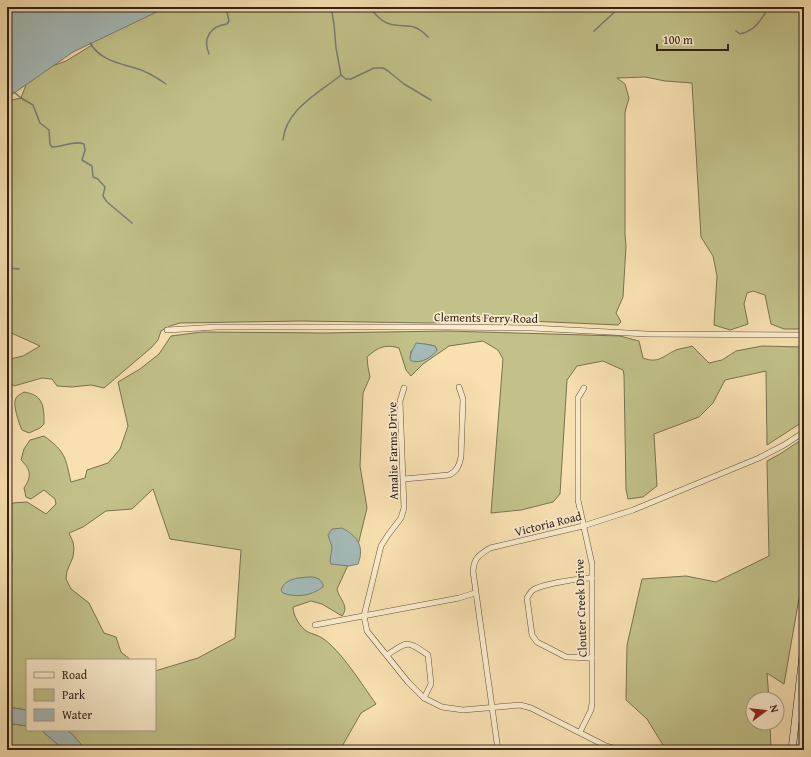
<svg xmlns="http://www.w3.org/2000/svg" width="811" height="757" font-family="'Gentium Book Plus',serif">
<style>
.green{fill:#c1c189;stroke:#787152;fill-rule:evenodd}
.water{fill:#a4bab8;stroke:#767d79}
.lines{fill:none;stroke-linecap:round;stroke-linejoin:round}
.stream{stroke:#767d79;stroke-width:1.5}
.street-casing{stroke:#625140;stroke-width:6}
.secondary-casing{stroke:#30211b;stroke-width:8}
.street{stroke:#faebcc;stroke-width:5}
.secondary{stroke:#faebcc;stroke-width:7}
.labels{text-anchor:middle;stroke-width:3.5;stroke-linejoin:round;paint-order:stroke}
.street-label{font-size:12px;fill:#30211b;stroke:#faebcc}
</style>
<rect width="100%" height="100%" fill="#f8e0b1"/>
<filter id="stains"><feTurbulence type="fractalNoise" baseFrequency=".005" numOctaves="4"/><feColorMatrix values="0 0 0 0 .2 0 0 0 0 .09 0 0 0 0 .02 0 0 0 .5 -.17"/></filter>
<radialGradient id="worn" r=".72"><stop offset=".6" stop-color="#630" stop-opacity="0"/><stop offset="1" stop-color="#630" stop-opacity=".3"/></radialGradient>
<g class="green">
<path d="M108 7H804V329H784L771 324 765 295 753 291 747 293 744 304 748 324 730 330 714 325 717 276 713 256 701 237 692 83 665 81 645 77 617 78 625 84 629 98 625 112V234L626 246 623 297 616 313 619 318 621 322 618 325 506 320 430 323 302 321 180 323 170 326 161 331 158 340 152 347 104 388 91 385 72 387 57 386 52 379 42 378 14 386 7 381V362L10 359 23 356 40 346 7 331V101L21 98 27 82 47 68 66 61 92 45 89 39Z"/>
<path d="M447 331 620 336 639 341 643 358C658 364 663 356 676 350 681 348 687 348 692 346L709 363 722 360 736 351 762 346 804 347V421L767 445 766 371 725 380 713 403 699 417 654 434 657 486 643 497 628 499 626 489 624 375 623 370 603 361 577 366 567 380 560 494 553 502 521 510 491 513 503 359 498 350 483 341 449 346 423 364 411 376 406 370 399 348C385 344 378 347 367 357L368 367 370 377 363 393 360 466 367 508 359 541 337 589C339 599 350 606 342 616L322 604 311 601 293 607C293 615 300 628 308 632 312 634 318 635 322 638 340 649 363 686 376 704L361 713 340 750H86L72 734 67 730H155V671L198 658 235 638 241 550 170 539 153 489 132 509 106 511 83 527 69 533 73 542 74 549 73 557 67 571 66 579 71 589 89 603 104 633 116 637 121 652 131 660H27V710L7 707V579C18 556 7 535 7 510L13 503 27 502 46 514 56 504 55 499 44 490 31 499 26 497 24 488C32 476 31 470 21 460L24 449 30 440 44 436C66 452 65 457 71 482L85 478 87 470 108 463 120 449 128 426 118 382 140 369 159 354 171 336 202 332 324 333ZM425 344 435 346 437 350 410 358 411 351Z"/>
<path d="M24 392C44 395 44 407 44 424L40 428 29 433 22 430C19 423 12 404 16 398 18 395 21 394 24 392Z"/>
<path d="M804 438V570L784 684 767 673 769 699H753V723H770L771 750H666L647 719 626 700 627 645 642 579 686 576 716 582 769 556 767 461 780 454Z"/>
<path d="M7 723 27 726V730H41L64 750H7Z"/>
</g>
<g class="water">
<path d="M7 7H167L73 52 7 98Z"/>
<path d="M416 343 425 344 435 346 437 350C432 358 418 365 410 360 410 354 413 349 416 343Z"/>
<path d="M7 520C9 542 17 558 7 579Z"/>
<path d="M342 528C357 536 365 546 358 564L349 566 331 564 330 561 332 547 328 535 332 529Z"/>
<path d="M313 577 319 579 323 584V587C311 596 296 598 283 593L281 590C284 578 302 577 313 577Z"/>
<path d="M7 707 27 710V726L7 723Z"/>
<path d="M41 730H67L72 734 86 750H64Z"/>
</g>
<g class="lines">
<g class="stream">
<path d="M331 7 334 24 336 48 341 75 346 79H351L374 68H383L388 71 404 84 431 100"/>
<path d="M367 7C374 11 379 20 387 23 405 30 411 19 428 37"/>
<path d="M594 31 620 7"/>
<path d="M736 31 740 34C755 31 761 20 769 7"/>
<path d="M90 43C100 60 118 63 135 68 147 71 156 77 166 84"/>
<path d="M209 54C202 38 211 26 227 24L229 21 227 12 230 7"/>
<path d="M14 92 21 98 33 105 40 123 49 130 50 144 52 147C64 147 73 140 84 144L85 150 82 160 92 166 93 177 98 179 105 187 103 196 107 202 132 223"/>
<path d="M283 140C286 109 319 93 341 75"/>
<path d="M7 268 19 269"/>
</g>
<defs>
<g id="street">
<path d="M167 330 217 327H445L532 328 647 334 804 335"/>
<path d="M404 388 400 401 404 508 401 518 388 535 381 546 364 616 367 631 408 682 424 698 442 707 463 710 520 705 531 708 606 746 620 750"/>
<path d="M404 479 449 475C457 471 459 466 461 457L463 399 459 387"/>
<path d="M315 625 459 598 475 593"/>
<path d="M387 655C408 641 407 640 428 655L431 684 424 698"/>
<path d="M592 658 566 657 537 642 532 635 527 598C529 595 530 592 533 590 542 584 581 578 592 578"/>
<path d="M580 732 591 710 592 703V564L578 500V398L584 388"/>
<path d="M498 750 473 571C474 558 479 555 490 548L583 526 633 510 759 458 784 445 804 432"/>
</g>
<path id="secondary" d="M792 750 804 647"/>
</defs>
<use href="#street" class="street-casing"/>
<use href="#secondary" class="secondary-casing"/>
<use href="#street" class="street"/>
<use href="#secondary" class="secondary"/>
</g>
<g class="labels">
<g class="street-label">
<text transform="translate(486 318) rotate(1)" y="4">Clements Ferry Road</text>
<text transform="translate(393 451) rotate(-91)" y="4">Amalie Farms Drive</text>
<text transform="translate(548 524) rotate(-14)" y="4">Victoria Road</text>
<text transform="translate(581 608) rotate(-92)" y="4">Clouter Creek Drive</text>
</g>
</g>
<rect width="811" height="757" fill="none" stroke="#f8e0b1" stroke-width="24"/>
<rect x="8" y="8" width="795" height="741" fill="none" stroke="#30211b" stroke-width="2"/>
<rect x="12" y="12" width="787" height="733" fill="none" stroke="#30211b"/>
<rect x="26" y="659" width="130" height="72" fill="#faebcc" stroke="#a99a85"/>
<rect x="34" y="672" width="20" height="6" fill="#faebcc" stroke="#a99a85"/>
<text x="62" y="679" font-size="12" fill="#30211b">Road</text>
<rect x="34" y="689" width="20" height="12" fill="#c1c189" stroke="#a99a85"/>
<text x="62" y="699" font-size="12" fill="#30211b">Park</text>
<rect x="34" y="709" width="20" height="12" fill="#a4bab8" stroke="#a99a85"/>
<text x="62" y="719" font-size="12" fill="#30211b">Water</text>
<g transform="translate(765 711) rotate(75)"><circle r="19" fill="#faebcc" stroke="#a99a85"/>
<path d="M0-3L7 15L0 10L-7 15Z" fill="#8f2418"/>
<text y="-6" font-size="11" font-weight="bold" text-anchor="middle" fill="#30211b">N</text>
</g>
<path d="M657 44v6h71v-6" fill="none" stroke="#30211b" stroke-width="2"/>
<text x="663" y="44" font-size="12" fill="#30211b" stroke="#faebcc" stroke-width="3" paint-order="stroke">100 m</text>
<rect width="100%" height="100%" filter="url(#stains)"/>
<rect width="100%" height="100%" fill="url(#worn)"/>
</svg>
